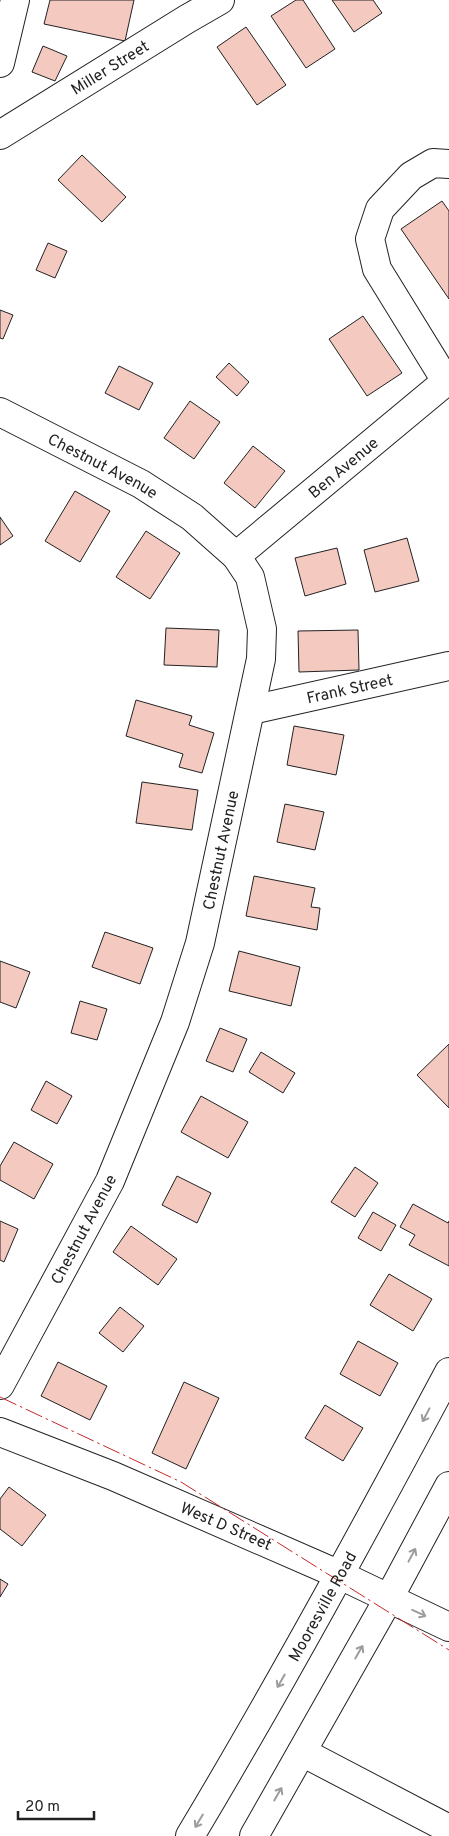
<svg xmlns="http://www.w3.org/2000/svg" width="449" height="1836" font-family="Overpass,sans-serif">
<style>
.building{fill:#f3c9c0;stroke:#222}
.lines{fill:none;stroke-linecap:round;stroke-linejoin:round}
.minor-casing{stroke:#222;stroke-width:30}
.major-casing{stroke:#222;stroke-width:30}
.minor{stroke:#fff;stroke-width:28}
.major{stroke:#fff;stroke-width:28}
.power{stroke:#c62828;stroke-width:1;stroke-dasharray:18 4 2.5 4;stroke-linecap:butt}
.oneway{stroke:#9c9c9c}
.labels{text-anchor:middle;stroke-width:4;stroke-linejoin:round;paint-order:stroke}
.street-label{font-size:16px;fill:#222;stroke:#fff}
</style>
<rect width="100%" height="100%" fill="#fff"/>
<g class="building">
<path d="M50 0H134L125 41 44 24Z"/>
<path d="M296 0H303L335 49 306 68 271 16Z"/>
<path d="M332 0H373L382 13 354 32Z"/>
<path d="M246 27 286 85 257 105 217 47Z"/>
<path d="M43 46 67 56 55 81 32 72Z"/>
<path d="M82 155 126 197 102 222 58 180Z"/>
<path d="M442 201 449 211V299L401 229Z"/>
<path d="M48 243 67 251 55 278 36 270Z"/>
<path d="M0 310 13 315 3 339 0 338Z"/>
<path d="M363 316 402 373 367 396 329 339Z"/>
<path d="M229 363 249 382 237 396 216 377Z"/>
<path d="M119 366 153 383 139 410 105 393Z"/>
<path d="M190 401 220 422 194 459 164 438Z"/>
<path d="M253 446 285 471 255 508 224 483Z"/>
<path d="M75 491 110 511 80 562 45 541Z"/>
<path d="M0 517 13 536 0 545Z"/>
<path d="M146 531 180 553 150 599 116 577Z"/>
<path d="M407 538 419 581 375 592 364 550Z"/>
<path d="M337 548 346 584 305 596 295 558Z"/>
<path d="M166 628 219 630 217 667 164 665Z"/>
<path d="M358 630 359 670 299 672 298 631Z"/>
<path d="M136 700 192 716 189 725 214 733 202 773 179 767 183 754 126 736Z"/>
<path d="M294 726 344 735 336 775 287 765Z"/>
<path d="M142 782 198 790 192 830 136 823Z"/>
<path d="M285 804 324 812 315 850 277 842Z"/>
<path d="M254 876 315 888 311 907 320 908 317 930 246 916Z"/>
<path d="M105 932 153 948 140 984 92 967Z"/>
<path d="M239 951 300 967 291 1006 229 991Z"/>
<path d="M0 961 30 972 16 1008 0 1002Z"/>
<path d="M80 1001 107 1009 97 1040 71 1033Z"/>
<path d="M220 1028 247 1039 233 1072 206 1061Z"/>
<path d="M449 1044V1108L417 1075Z"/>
<path d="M261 1052 295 1073 283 1093 249 1072Z"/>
<path d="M46 1081 72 1096 57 1124 31 1110Z"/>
<path d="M201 1096 248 1122 228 1158 181 1132Z"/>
<path d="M14 1142 53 1164 34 1199 0 1180V1166Z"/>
<path d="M355 1167 378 1183 355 1217 331 1202Z"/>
<path d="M177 1176 211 1193 197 1223 162 1205Z"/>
<path d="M413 1204 448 1223 449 1221V1266L409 1245 415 1235 400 1227Z"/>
<path d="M373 1212 396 1225 381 1251 358 1238Z"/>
<path d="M0 1221 18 1229 4 1262 0 1260Z"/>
<path d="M131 1226 177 1259 158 1285 113 1252Z"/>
<path d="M389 1274 432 1299 413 1331 370 1305Z"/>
<path d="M120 1307 144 1326 123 1352 99 1333Z"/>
<path d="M358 1341 398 1363 380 1396 340 1374Z"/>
<path d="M58 1362 107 1386 90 1420 41 1396Z"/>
<path d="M184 1382 219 1398 186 1469 152 1453Z"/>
<path d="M325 1405 363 1428 343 1461 305 1438Z"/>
<path d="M9 1487 46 1515 22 1546 0 1529V1499Z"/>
<path d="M0 1579 8 1584 0 1597Z"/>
</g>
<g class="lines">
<defs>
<g id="minor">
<path d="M0 63 15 0"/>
<path id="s1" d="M0 135 187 19 220 0"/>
<path d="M446 381 377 269 370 239 380 209 411 176 433 163 449 164"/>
<path id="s2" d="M0 412 141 484 192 517 236 556 250 577 262 629 261 659 200 943 175 1022 110 1181 0 1385"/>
<path id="s3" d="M236 556 449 379"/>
<path id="s4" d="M251 710 449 666"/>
<path id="s5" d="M0 1432 113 1476 340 1575 449 1627"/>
<path d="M302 1752 449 1829"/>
</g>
<g id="major">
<path id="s6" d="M190 1836C281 1684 365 1529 449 1372"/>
<path d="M254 1836 389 1598 449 1486"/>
</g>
</defs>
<use href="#minor" class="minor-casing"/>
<use href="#major" class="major-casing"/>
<use href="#minor" class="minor"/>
<use href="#major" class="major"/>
<path class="power" d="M0 1397 181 1482 449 1650"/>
</g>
<defs><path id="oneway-shaft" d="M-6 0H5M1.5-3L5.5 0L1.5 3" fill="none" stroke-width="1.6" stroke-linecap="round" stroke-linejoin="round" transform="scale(1.25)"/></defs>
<g class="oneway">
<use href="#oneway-shaft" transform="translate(426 1415) rotate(118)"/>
<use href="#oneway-shaft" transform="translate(412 1555) rotate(-62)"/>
<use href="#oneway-shaft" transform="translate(419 1613) rotate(25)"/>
<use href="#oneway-shaft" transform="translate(359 1652) rotate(-60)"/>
<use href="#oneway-shaft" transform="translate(281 1681) rotate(120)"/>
<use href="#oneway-shaft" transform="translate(278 1794) rotate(-60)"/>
<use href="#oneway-shaft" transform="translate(199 1821) rotate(121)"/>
</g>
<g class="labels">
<g class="street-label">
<text dy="6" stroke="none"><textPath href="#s1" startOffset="129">Miller Street</textPath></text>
<text dy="6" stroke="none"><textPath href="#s2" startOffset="116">Chestnut Avenue</textPath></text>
<text dy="6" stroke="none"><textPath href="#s3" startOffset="139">Ben Avenue</textPath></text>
<text dy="6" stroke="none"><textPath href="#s4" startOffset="101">Frank Street</textPath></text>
<text transform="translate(220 850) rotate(-78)" y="6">Chestnut Avenue</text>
<text transform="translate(83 1229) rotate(-62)" y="6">Chestnut Avenue</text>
<text dy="6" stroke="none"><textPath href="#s5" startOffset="245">West D Street</textPath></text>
<text dy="6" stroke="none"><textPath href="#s6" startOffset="265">Mooresville Road</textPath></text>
</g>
</g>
<path d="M18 1811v8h76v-8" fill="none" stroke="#222222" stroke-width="2.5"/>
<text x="25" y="1811" font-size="15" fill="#222222" stroke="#ffffff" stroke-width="4" paint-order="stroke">20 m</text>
</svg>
